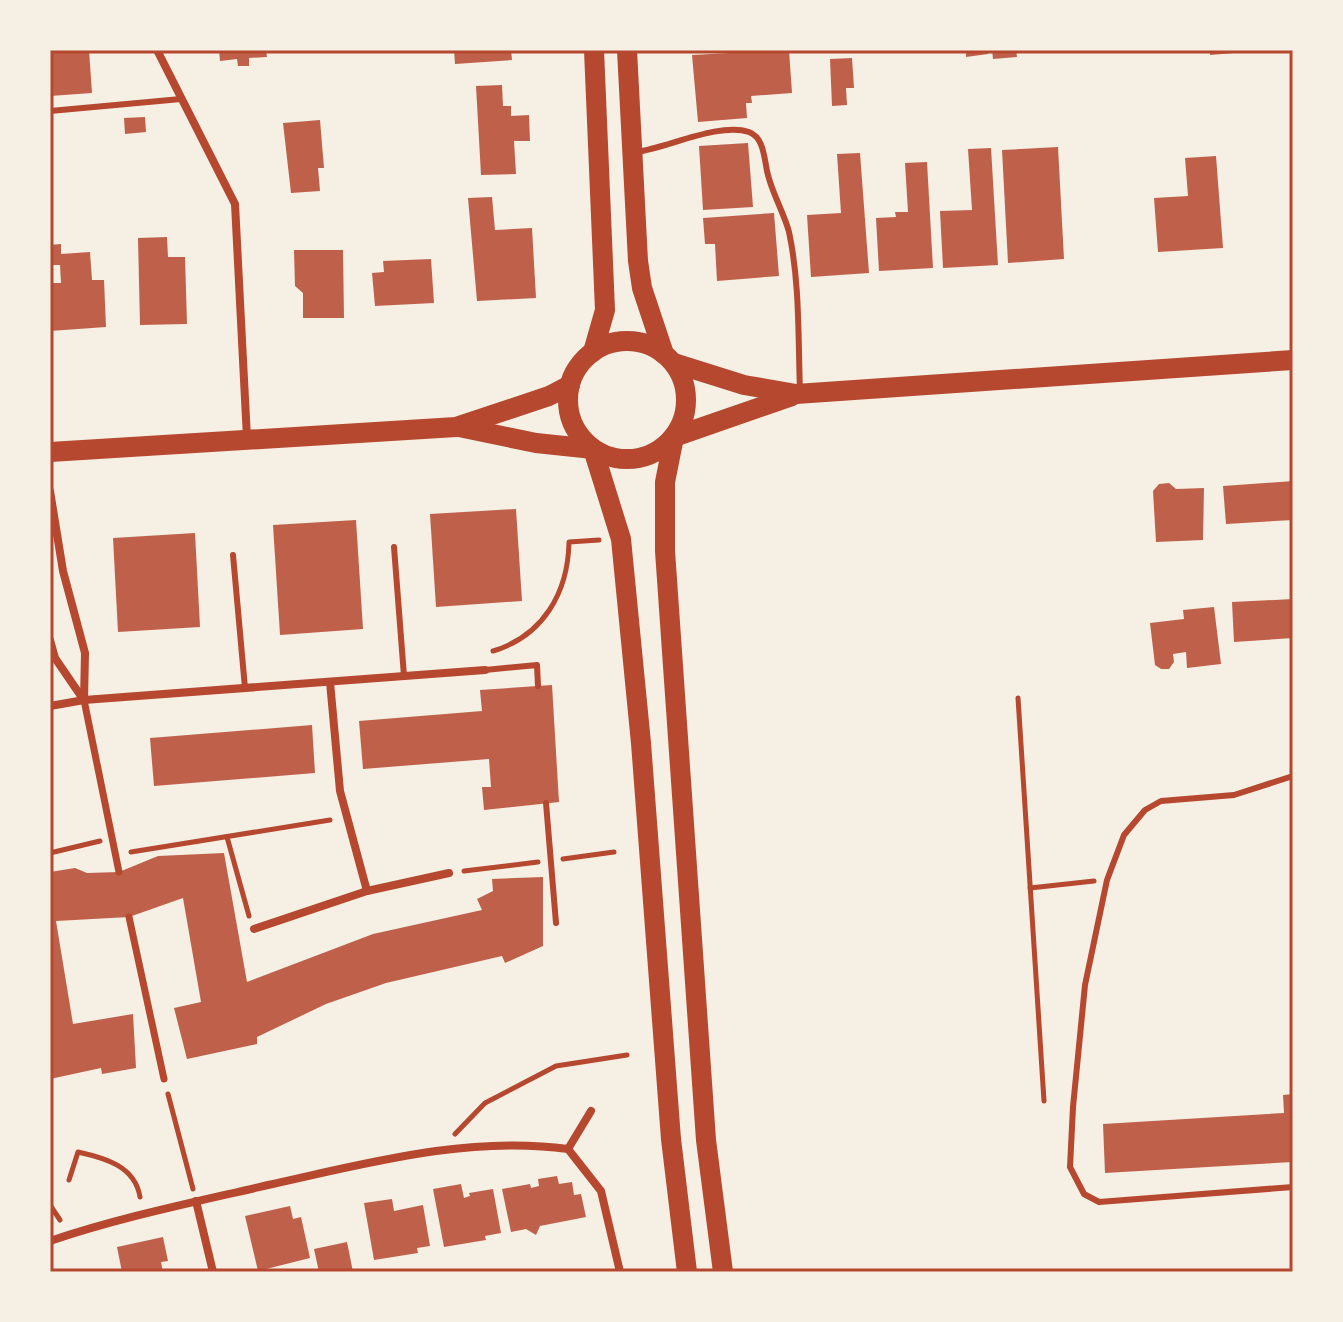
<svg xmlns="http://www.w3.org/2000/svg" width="1343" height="1322" font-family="'Noto Sans',sans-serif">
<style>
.building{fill:#bf614a}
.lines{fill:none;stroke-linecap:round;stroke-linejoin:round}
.path{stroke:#b5482f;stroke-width:5}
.service{stroke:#b5482f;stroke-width:6}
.pedestrian{stroke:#b5482f;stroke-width:7}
.minor{stroke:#b5482f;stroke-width:8}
.primary{stroke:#b5482f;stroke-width:20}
.neatline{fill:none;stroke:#b5482f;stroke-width:3}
</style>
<rect width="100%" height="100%" fill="#f6efe4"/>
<g class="building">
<path d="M50 50H89L92 93 50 96Z"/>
<path d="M219 50H266L267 57 249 58V66H238L237 59 220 61Z"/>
<path d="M454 50H511L512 60 455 64Z"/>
<path d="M789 50 792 93 751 96 752 103H746L747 118 698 122 692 55Z"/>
<path d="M966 50H988V54L966 57Z"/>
<path d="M992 50H1016L1017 57 993 59Z"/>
<path d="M1210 50H1246V52L1210 55Z"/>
<path d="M852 58 854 88H846L847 105 832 106 830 59Z"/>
<path d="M502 85 503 106H511V116L529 115 530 141H514L516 174 481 175 476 86Z"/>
<path d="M145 117 146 132 125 134 124 118Z"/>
<path d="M320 120 324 168H318L320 191 291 193 283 123Z"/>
<path d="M748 143 753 207 703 210 699 146Z"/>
<path d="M1058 147 1064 259 1008 263 1002 150Z"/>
<path d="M991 148 998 265 943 268 940 211 972 210 968 149Z"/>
<path d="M860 153 869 273 811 277 807 215 841 213 837 154Z"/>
<path d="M1216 156 1223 248 1158 252 1154 198 1188 196 1185 158Z"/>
<path d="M927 162 933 268 879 271 876 218 896 217 895 212H908L905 163Z"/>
<path d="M492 197 495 230 532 228 536 298 477 301 468 198Z"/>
<path d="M774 213 779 276 717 281 715 244H705L703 218Z"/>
<path d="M167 237 168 257H185L187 324 140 325 138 238Z"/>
<path d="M61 244V254L90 252 92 280H104L106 327 50 331V283H61L60 265H50V245Z"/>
<path d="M294 250H343L344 318H303V293L295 286Z"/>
<path d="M431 259 434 303 375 306 372 273 384 272 383 261Z"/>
<path d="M1293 481V520L1226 524 1223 486Z"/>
<path d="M1169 483 1176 489 1204 488 1203 540 1156 542 1153 491 1159 484Z"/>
<path d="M516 509 522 601 436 607 430 514Z"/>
<path d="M356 520 363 629 280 635 273 525Z"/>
<path d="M195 533 200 627 118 632 113 538Z"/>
<path d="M1293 599V638L1234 642 1232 602Z"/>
<path d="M1214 607 1221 664 1187 668 1186 652 1173 654 1174 662 1169 669H1161L1155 665 1150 623 1184 619 1183 610Z"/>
<path d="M552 685 559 802 484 810 482 787H491L489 759 363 769 359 721 482 711 480 690Z"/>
<path d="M312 725 315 773 154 786 150 738Z"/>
<path d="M224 853 247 982 373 934 482 910 477 899 493 891 492 879 543 877V946L505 963 502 956 386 983 326 1004 257 1037V1044L187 1059 174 1008 201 1002 183 898 129 917 56 921 73 1024 133 1014 136 1068 102 1074 101 1068 50 1079V872L75 868 87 873 119 872 158 856Z"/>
<path d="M1293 1094V1162L1105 1173 1103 1124 1284 1113 1283 1095Z"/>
<path d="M557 1176 559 1184 572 1182 574 1195 581 1194 586 1217 540 1226 536 1235 526 1229 511 1232 502 1189 530 1184 531 1188 539 1186 538 1179Z"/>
<path d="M461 1184 464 1198 470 1196 469 1193 493 1189 501 1233 485 1236 486 1240 444 1247 433 1189Z"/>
<path d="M392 1199 394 1211 423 1205 430 1246 417 1248 418 1253 374 1260 364 1203Z"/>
<path d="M290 1206 293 1219 301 1217 310 1258 258 1271 245 1216Z"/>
<path d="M163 1237 168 1261 161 1262 163 1272H122L117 1247Z"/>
<path d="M347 1242 353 1272H319L314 1249Z"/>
</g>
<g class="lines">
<g class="path">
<path d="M493 651C543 636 568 593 569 542L599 540"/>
<path d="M1018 698 1044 1101"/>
<path d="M227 837 249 916"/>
<path d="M131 852 330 820"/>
<path d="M50 853 100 841"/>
<path d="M563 859 614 852"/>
<path d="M464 871 538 862"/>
<path d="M1030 888 1094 881"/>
<path d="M168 1094 193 1189"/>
<path d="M455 1134 485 1103 556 1066 627 1055"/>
<path d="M69 1180 78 1152C105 1158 135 1166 140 1197"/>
<path d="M50 1205 60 1220"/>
</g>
<g class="service">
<path d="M50 111 181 99"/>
<path d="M637 152C669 147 720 122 749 132 765 138 764 161 768 175 773 195 784 213 789 232 800 283 798 339 800 391"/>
<path d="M394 547 404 676"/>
<path d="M233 555 245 688"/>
<path d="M485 670 537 665 538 686"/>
<path d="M1293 776 1234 795 1161 801 1145 810 1124 835 1107 880 1085 985 1073 1107 1070 1167 1084 1194 1099 1202 1293 1187"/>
<path d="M546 803 556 923"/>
</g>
<g class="pedestrian">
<path d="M84 700 119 872"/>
<path d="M129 917 164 1079"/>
</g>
<g class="minor">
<path d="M157 50 235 204 247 438"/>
<path d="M50 491 63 571 85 653 84 700"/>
<path d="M50 640 55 658 83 699"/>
<path d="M330 682 340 791 367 891"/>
<path d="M50 706 84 700 485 670"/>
<path d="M254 929 367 891 449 873"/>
<path d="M568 1149 591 1111"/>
<path d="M196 1201 213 1272"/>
<path d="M50 1241C121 1217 195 1202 268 1185 364 1164 469 1135 568 1149L601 1191 620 1272"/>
</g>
<g class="primary">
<path d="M627 50 638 261 642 288 664 354"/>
<circle cx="627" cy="400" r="59"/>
<path d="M593 352 605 310 594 50"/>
<path d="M674 363 744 385 796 394 1293 360"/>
<path d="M459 427 536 443 593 449"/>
<path d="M674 437 665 482V551L706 1140 723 1272"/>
<path d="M674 437 792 396"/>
<path d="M593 449 621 539 641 743 671 1139 687 1272"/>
<path d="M50 452 456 427 549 396 570 385"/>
</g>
</g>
<rect width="1343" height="1322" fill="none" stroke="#f6efe4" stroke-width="104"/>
<rect x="52" y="52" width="1239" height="1218" class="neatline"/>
</svg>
